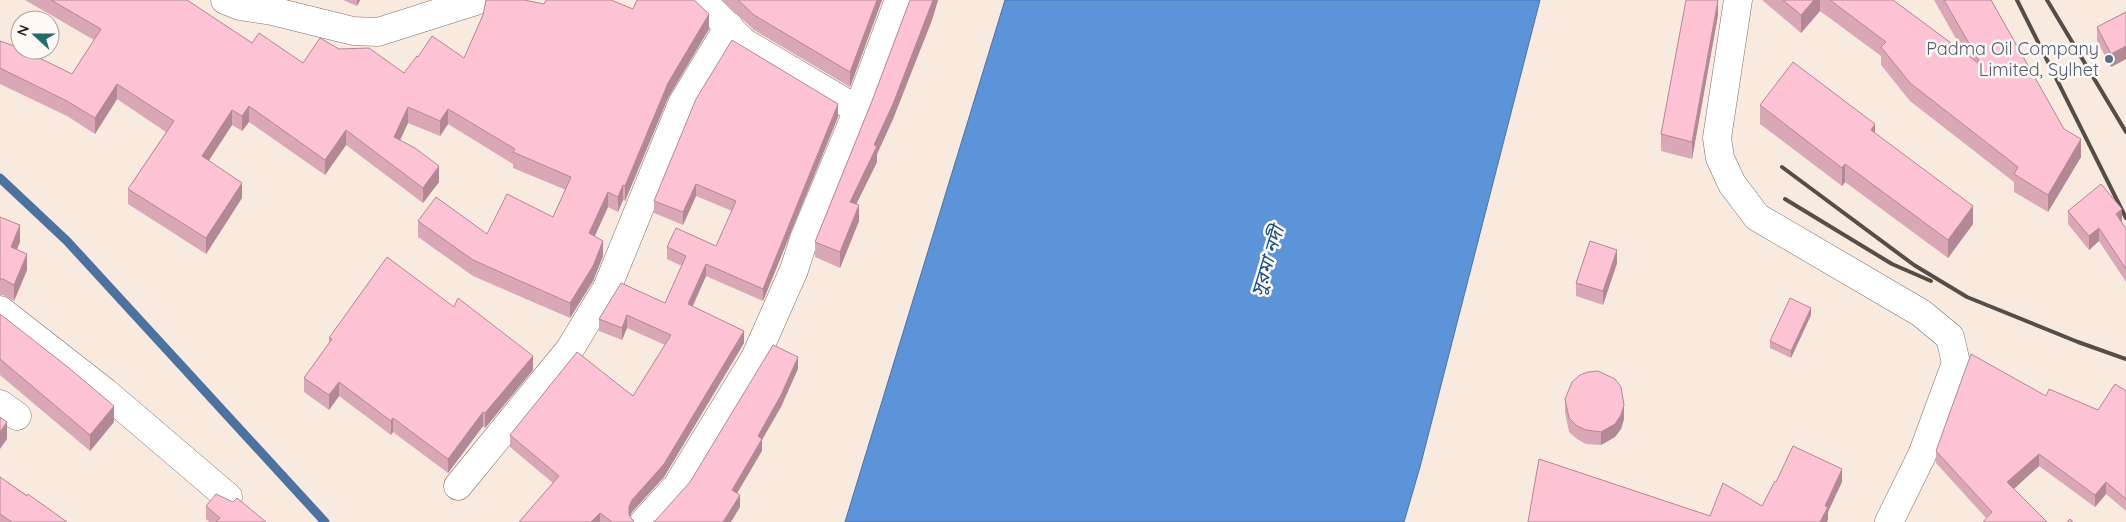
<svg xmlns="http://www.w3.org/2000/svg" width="2126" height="522" font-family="Quicksand,'Noto Sans Bengali',sans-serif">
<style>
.water{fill:#5b94d9;stroke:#4b72a1}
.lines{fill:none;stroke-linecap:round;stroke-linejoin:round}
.stream{stroke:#4b72a1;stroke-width:9}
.minor-casing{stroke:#7c7067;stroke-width:29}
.minor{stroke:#fff;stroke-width:28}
.rail{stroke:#554e48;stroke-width:4}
.wall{fill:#daa7b6}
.shaded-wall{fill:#b18894}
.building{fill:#fdc2d4;stroke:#b18894}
.service-dot{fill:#5c6f8a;stroke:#fff9f5;stroke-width:2}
.labels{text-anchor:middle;stroke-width:5;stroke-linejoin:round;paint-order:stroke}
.service-label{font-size:18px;fill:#4e5e75;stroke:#fff9f5;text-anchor:end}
.water-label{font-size:19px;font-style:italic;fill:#144f8e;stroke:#fff9f5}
</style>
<rect width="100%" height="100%" fill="#f9eae0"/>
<path class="water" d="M1005 0H1540L1420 467 1404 522H845Z"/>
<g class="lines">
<path class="stream" d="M0 178 67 241 325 522"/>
<defs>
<g id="minor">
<path d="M225 0 240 6 272 11 353 31 378 32 479 0"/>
<path d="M699 0C719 14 728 29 745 43L858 110"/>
<path d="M1738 0 1717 138 1720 158 1732 184 1757 217 1921 313 1950 337 1956 363 1922 455 1889 522"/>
<path d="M0 310 105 392 228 497"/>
<path d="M0 404 17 416"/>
<path d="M458 486 570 349 607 288 682 104 729 26"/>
<path d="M644 522 677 486 755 358 794 270 804 239 858 110 899 0"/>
</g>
</defs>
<use href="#minor" class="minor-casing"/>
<use href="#minor" class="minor"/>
<g class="rail">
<path d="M2017 0 2126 218"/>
<path d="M2047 0 2126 132"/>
<path d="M1782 167 1914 265 1967 297 2078 342 2126 359"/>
<path d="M1785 199 1892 264 1931 281"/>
</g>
</g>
<g class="wall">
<path d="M25 0H187L252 43 303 63 339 49 404 73 418 57 464 58 544 4 633 9 709 29 668 98 625 201 623 200 618 212 608 207 595 236 603 256 593 281 570 318 473 276 418 237V221L487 234 553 217 566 190 513 168V164L448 124 440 136 408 123 400 140 439 182 423 203 346 145 325 175 249 122 242 131 232 125 209 160 242 198 206 254 128 204V189L166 132 117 99 95 134 67 116 0 84V85V41L72 74 94 40Z"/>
<path d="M343 0H360L357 6Z"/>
<path d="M722 0H882L850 87 754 30Z"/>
<path d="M910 0H938L932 20 893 119 877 154V162L856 204 859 221 840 268 815 257V242L872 101Z"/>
<path d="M1762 0H1893L1964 53 1934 0H1991L2064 129 2081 157 2048 212 2014 192V182L1910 101 1881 65V56L1820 11 1801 33Z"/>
<path d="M2126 12V59L2111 67 2097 41V27Z"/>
<path d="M1718 15 1692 159 1661 151V134Z"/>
<path d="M1760 105 1875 133 1973 224 1948 258 1845 182 1842 186 1760 124Z"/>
<path d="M838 117 763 301 706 276 693 306 744 343 664 477 632 512 630 516 634 522H519L553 483 510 447V435L633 396 665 345 627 328 622 340 599 331V319L665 303 682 266 667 259V247L716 246 732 211 696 196 683 225 654 213V201Z"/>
<path d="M2068 211 2122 223 2126 229V282L2099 241 2089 250 2068 224Z"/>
<path d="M0 217 20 242 17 249 27 270 14 301 3 295H0Z"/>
<path d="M1617 263 1603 305 1576 296V283Z"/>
<path d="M0 314 114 422 90 451 0 375Z"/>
<path d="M1811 315 1791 358 1770 348V341Z"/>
<path d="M329 338 533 370 485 428 483 426 448 473 393 432 391 435 339 396 329 410 304 392V378L329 343Z"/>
<path d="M2126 391V511L2106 494 2095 507 2039 466 2014 489 1986 518 1936 463V451L2046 396 2098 410Z"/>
<path d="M1565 399 1624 419 1621 429 1615 437 1601 445 1586 444 1577 439 1569 432 1565 412Z"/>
<path d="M0 477 67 522H0Z"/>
<path d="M206 506 266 522H209L206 519Z"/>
</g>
<g class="shaded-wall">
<path d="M357 0H360L357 6Z"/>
<path d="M877 0H882L850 87V72Z"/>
<path d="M933 0H938L932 20 893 119 877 154V162L850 217V202Z"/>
<path d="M1718 0V15L1692 159V142Z"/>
<path d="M1814 0H1820V11L1801 33V15Z"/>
<path d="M709 14V29L668 98 625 201V186L668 83Z"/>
<path d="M2126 46V59L2111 67V54Z"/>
<path d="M117 84V99L95 134V118Z"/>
<path d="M838 104V117L763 301V289Z"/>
<path d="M249 106V122L242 131V116Z"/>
<path d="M408 107V123L394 153V137Z"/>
<path d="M448 109V124L440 136V121Z"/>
<path d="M232 110V125L202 171V156Z"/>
<path d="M1875 124V142L1871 130Z"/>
<path d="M346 130V145L325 175V160Z"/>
<path d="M2081 139V157L2048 212V195Z"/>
<path d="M1845 164V182L1842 186V168Z"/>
<path d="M439 166V182L423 203V188Z"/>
<path d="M242 183V198L206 254V238Z"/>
<path d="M696 184V196L683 225V212Z"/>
<path d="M623 185V200L618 212V197Z"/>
<path d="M608 192V207L589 248V233Z"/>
<path d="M859 205V221L840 268V252Z"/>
<path d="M1973 206V224L1948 258V240Z"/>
<path d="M2122 209V223L2116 214Z"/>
<path d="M20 225V242L11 263V247Z"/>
<path d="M2099 228V241L2089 250V236Z"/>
<path d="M603 241V256L593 281 570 318V303Z"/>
<path d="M1617 250V263L1603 305V291Z"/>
<path d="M27 254V270L14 301V285Z"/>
<path d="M706 264V276L688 316V304Z"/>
<path d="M1811 308V315L1791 358V351Z"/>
<path d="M627 315V328L622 340V328Z"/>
<path d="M744 331V343L664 477 632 512 629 519V507L632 500Z"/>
<path d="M533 356V370L485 428V413Z"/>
<path d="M798 357V369L781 407 762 440V451L732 502V490L758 436Z"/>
<path d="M339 382V396L329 410V395Z"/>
<path d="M1624 405V419L1621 429 1615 437 1601 445V432Z"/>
<path d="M114 406V422L90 451V435Z"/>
<path d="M483 412V426L448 473V459Z"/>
<path d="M393 418V432L391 435V421Z"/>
<path d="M7 422V439L0 449V432Z"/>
<path d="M2039 454V466L2007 495V482Z"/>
<path d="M1842 469V482L1828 512V520L1827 522H1820L1825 506Z"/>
<path d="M2106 482V494L2095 507V495Z"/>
<path d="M740 495V507L731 522H723Z"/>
<path d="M600 513V522H591Z"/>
</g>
<g class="building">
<path d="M51 0H187L252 43 259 33 303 63 320 38 339 49 369 48 404 73 417 56 418 57 432 36 464 58 483 15 486 0H524L544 4 546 0H611L633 9 637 0H694L709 14 668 83 625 186 623 185 618 197 608 192 589 233 603 241 593 266 570 303 473 260 418 221 436 197 487 234 507 194 553 217 571 177 513 152 515 149 448 109 440 121 408 107 394 137 415 148 439 166 423 188 346 130 325 160 249 106 242 116 232 110 202 156 242 183 206 238 128 189 174 121 117 84 95 118 67 101 0 68V69V41L17 47 20 49V50H23L72 74 101 29Z"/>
<path d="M738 0H877L850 72 754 15Z"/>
<path d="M910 0H933L893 104 874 145 877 146 850 202 859 205 840 252 815 242 872 101Z"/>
<path d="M1686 0H1718L1692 142 1661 134Z"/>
<path d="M1783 0H1814L1801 15Z"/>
<path d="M1830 0H1893L1982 66 1944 0H1991L2064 129 2081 139 2048 195 2014 174 2018 167 1910 83 1881 47 1886 42Z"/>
<path d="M2126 12V46L2111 54 2097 27Z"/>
<path d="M732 40 838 104 763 289 706 264 688 304 744 331 664 464 632 500 629 507V515L634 522H612L600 513 591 522H519L559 476 510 435 577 352 633 396 671 335 627 315 622 328 599 319 621 283 665 303 686 256 667 247 676 228 716 246 736 201 696 184 683 212 654 201 696 99Z"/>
<path d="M1793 62 1875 124 1871 130 1973 206 1948 240 1845 164 1842 168 1760 105Z"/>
<path d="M2101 184 2122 209 2116 214 2126 229V269L2099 228 2089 236 2068 211Z"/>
<path d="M0 217 20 225 11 247 27 254 14 285 3 279H0Z"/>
<path d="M1590 241 1617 250 1603 291 1576 283Z"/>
<path d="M387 257 454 307 458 298 533 356 485 413 483 412 448 459 393 418 391 421 339 382 329 395 304 378 332 339 329 338Z"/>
<path d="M1790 298 1811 308 1791 351 1770 341Z"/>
<path d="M0 314 69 368 114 406 90 435 0 359Z"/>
<path d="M773 345 798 357 781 395 758 436 762 439 732 490 740 495 723 522H653L656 520 690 482Z"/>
<path d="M1971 354 2046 396 2049 389 2098 410 2115 384 2126 391V499L2106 482 2095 495 2039 454 2007 482 2047 522H1983L1992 512 1936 451Z"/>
<path d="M1598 371 1615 379 1621 387 1624 405 1621 415 1615 424 1601 432 1586 430 1577 426 1569 418 1565 399 1572 382 1580 375 1588 372Z"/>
<path d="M0 417 7 422 0 432Z"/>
<path d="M1793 446 1842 469 1825 506 1828 507 1820 522H1528L1539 459 1710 516 1723 483 1762 506 1775 481 1776 482Z"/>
<path d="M0 477 27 496 28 494 67 522H12L0 514Z"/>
<path d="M216 494 233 502 237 498 266 522H216L220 518 206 506Z"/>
<path d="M2070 519 2073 522H2067Z"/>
</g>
<circle class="service-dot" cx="2109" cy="59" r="5"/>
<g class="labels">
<g class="service-label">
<text x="2099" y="55">Padma Oil Company<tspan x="2099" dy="21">Limited, Sylhet</tspan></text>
</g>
<g class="water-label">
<text transform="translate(1267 261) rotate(-73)" y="7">সুরমা নদী</text>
</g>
</g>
<g transform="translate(35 35) rotate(291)"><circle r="24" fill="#fff9f5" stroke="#a8a39f"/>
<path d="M0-4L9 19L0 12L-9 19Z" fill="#236d68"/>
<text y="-8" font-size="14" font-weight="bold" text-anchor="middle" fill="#26211d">N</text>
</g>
</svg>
